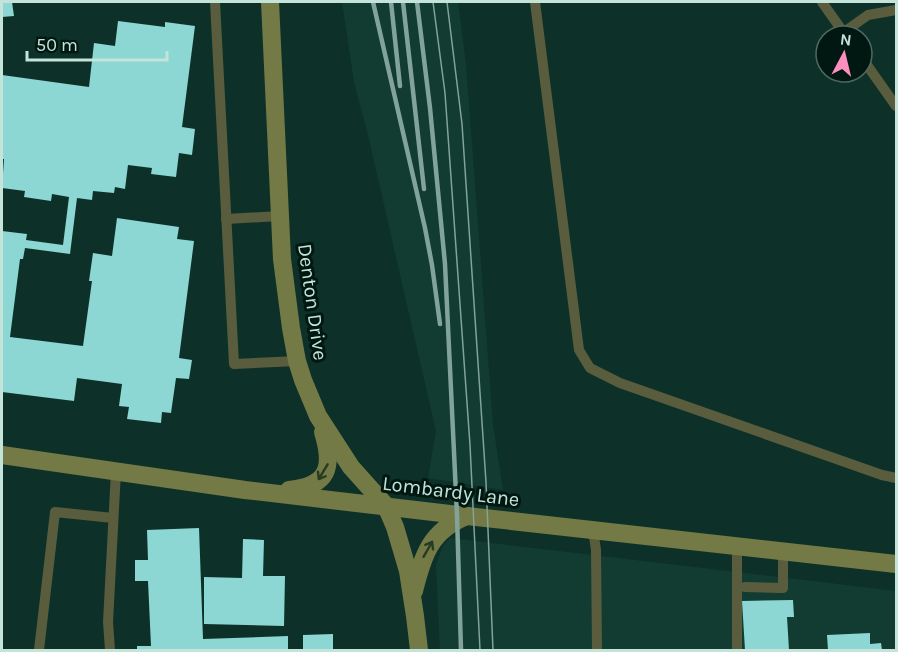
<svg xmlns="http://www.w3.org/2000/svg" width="898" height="652" font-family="Karla,sans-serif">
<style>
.built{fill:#123c32}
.building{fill:#8cd6d4}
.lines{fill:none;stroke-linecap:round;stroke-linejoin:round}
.lane{stroke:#5a5d3d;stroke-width:10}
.secondary{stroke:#747a46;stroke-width:18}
.tram{stroke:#82a399;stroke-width:1.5}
.rail{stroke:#82a399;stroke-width:4.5}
.oneway{stroke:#293a24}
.labels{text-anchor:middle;stroke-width:6;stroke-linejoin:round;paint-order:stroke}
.street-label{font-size:20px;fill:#c4e4d9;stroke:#001811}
</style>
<rect width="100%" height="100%" fill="#0d3128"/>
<g class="built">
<path d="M342 2H458L466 64 493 425 503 490 428 478 436 431 368 135 354 82Z"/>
<path d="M450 538 896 591V650H440L436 565 443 546Z"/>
</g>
<g class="building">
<path d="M2 2H12L14 16 2 17Z"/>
<path d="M118 21 165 27V22L195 26 182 127 195 129 192 155 179 153 176 177 151 174 152 168 128 165 125 189 115 187 114 193 93 191 92 200 77 198 70 254 25 248 23 259H20L10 337 83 346 92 281H89L93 253 112 256 117 218 179 227 177 239 194 241 179 358 192 360 189 379 176 378 171 413 162 412 161 423 127 419 129 407 119 406 122 384 77 378 74 401 2 392V231L27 234 26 240 63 245 69 197 52 194 51 201 24 197 25 191 2 188 4 159H2V75L89 87 94 43 115 46Z"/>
<path d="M199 528 203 639 288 636V650H137V646H151L148 581H135V560H148L147 530Z"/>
<path d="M243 539 264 540 263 576H285L284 626 204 624V577L242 578Z"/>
<path d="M793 600 794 617H787L789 650H745L742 601Z"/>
<path d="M870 633V644L881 643 882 650H828L827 635Z"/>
<path d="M333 634V650H303V635Z"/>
</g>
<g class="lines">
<g class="lane">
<path d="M215 2 234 364 297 361"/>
<path d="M535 2 579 350 590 368 620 383 882 475 896 478"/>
<path d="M822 2 846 36"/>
<path d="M844 32 868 15 896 10"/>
<path d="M862 58 896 106"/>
<path d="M226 219 280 216"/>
<path d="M593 530 596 550 597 650"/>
<path d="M737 546V650"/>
<path d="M745 587 783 588V551"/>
<path d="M39 650 55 512 113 518"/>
<path d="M110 650 108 622 116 471"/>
</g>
<g class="secondary">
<path d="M270 2 282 259 291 328 297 361 303 380 318 416 351 467 386 506 395 527 408 571 415 616 419 650"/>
<path d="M2 455 245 490 467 516 896 564"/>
<path d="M289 490C328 486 334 468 323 432"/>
<path d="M414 591C423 555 430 531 467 516"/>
</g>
<g class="tram">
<path d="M433 2 445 93 470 445 480 650"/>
<path d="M447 2 462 124 486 482 493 650"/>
</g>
<g class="rail">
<path d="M373 2 425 228 432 265 440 324"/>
<path d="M391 2 400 86"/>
<path d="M403 2 424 189"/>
<path d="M417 2 430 108 445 264 457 515 461 650"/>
</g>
</g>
<defs><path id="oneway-shaft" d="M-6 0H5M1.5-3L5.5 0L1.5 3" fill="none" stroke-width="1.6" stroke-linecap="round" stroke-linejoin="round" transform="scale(1.5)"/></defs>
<g class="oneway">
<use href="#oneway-shaft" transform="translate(323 472) rotate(121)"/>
<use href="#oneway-shaft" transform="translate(428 549) rotate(-60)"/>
</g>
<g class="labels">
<g class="street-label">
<text transform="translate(313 302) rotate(82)" y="7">Denton Drive</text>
<text transform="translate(451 491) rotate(7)" y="7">Lombardy Lane</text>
</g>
</g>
<rect width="898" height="652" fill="none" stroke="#c4e4d9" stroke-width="6"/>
<g transform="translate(844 54) rotate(7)"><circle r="28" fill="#001811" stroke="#4e6a61" stroke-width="1.5"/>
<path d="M0-4.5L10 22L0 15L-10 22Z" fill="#fd8ebe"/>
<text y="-9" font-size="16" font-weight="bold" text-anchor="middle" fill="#c4e4d9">N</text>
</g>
<path d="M27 51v9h140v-9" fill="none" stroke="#c4e4d9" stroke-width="3"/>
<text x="36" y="51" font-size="18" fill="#c4e4d9" stroke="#001811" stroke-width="4.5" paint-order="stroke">50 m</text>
</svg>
